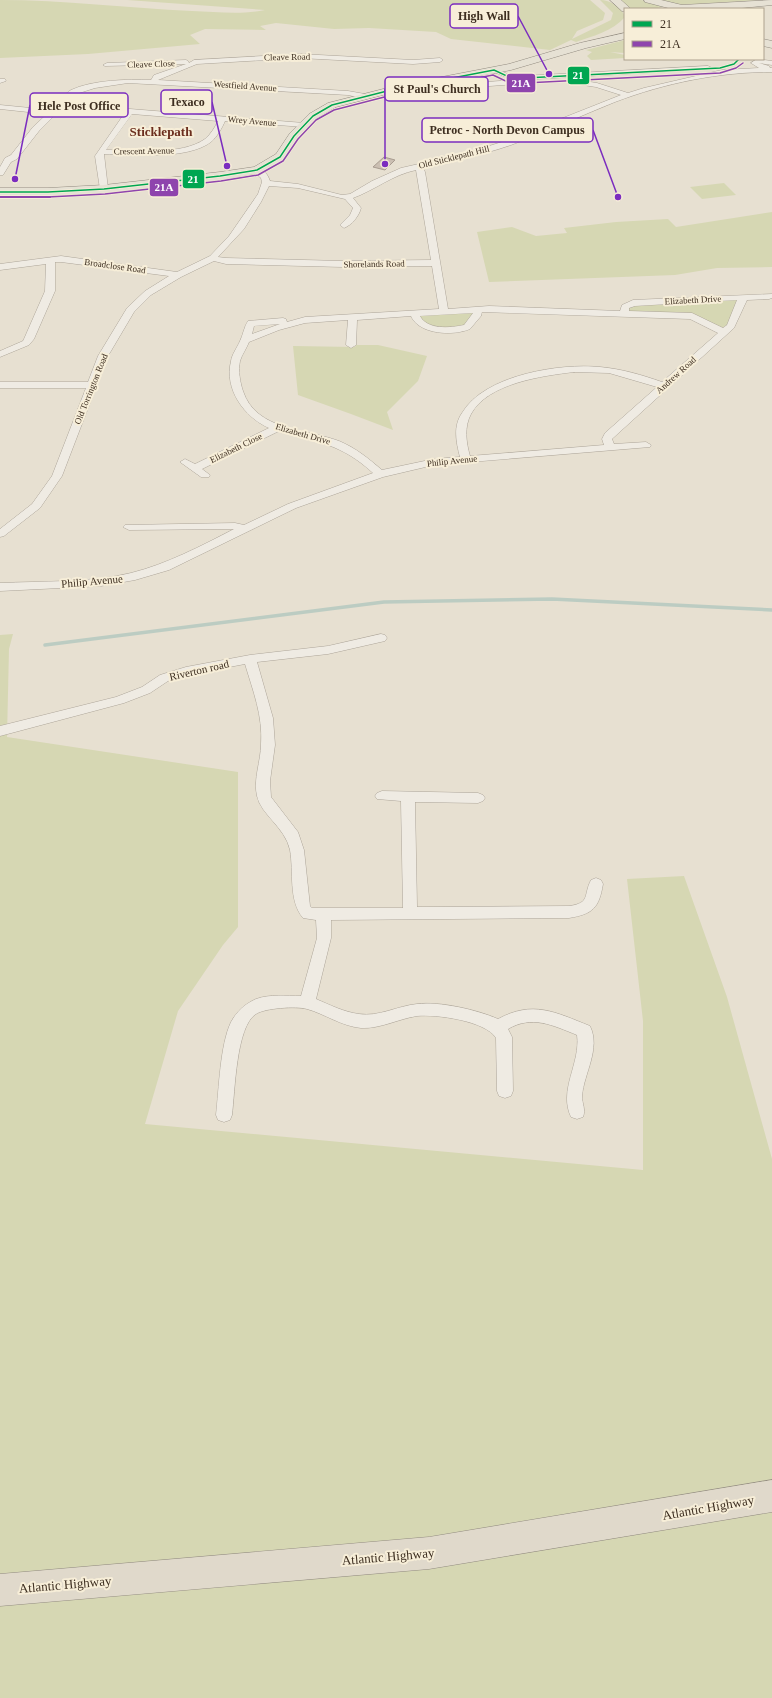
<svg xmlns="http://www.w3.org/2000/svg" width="772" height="1698" font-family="'Times New Roman',serif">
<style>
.green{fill:#d6d7b3}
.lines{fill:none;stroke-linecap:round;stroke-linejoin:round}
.stream{stroke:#bcccc2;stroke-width:3.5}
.building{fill:#cbbfb2;stroke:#a89c90}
.minor-casing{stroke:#ada599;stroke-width:1}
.primary-casing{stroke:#928b80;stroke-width:1}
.trunk-casing{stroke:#928b80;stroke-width:1}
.minor{fill:#efebe3;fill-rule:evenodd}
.primary{fill:#e6e1d4;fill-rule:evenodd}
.trunk{fill:#e0d9cb;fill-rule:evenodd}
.bus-1-casing{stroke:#f7eed8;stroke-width:3}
.bus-2-far1-casing{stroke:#f7eed8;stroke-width:3}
.bus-2-casing{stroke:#f7eed8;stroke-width:4}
.bus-1{stroke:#00a651;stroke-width:1.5}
.bus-2-far1{stroke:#8e44ad;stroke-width:1.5}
.bus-2{stroke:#8e44ad;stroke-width:2}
.labels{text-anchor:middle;stroke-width:4;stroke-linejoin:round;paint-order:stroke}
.far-street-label{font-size:9px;fill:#3d2e20;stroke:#f7eed8}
.street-label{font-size:11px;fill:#3d2e20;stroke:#f7eed8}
.far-district-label{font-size:13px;font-weight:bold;fill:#6b2e1e;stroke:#f7eed8}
.near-street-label{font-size:13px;fill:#3d2e20;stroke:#f7eed8}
.leader{fill:none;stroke:#7b2cbf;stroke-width:1.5}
.callout-dot{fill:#7b2cbf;stroke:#f7eed8;stroke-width:1.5}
.callout{fill:#f7eed8;stroke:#7b2cbf;stroke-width:1.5}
.callout-label{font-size:12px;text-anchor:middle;font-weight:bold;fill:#3d2e20}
.line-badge{stroke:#f7eed8;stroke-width:1.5}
.badge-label{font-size:11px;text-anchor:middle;font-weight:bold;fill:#fff}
</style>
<rect width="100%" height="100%" fill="#e7e0d1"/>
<g class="green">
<path d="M0 0C64 0 128 8 192 11 216 12 242 15 265 10L127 0H590L605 13 603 20 577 31 572 39 611 20 613 13 600 0C610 0 622 7 625 17 613 31 593 36 576 42L571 40 550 50 451 39 436 32 369 28 334 29 276 23 260 26 266 30 205 29 190 35 200 44 88 54 0 58Z"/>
<path d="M619 0H641L668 6 652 9H630Z"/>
<path d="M656 0H761L681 5Z"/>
<path d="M625 40V53L610 52 625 55V58L591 60 587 56 592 52 586 50Z"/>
<path d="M724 183 736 195 702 199 690 187Z"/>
<path d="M772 212V267L717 268 675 275 489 282 477 232 512 227 536 236 567 233 564 228 616 222 668 219 676 227Z"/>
<path d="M738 299 727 325 722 328 696 315 629 312 628 307 630 306Z"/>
<path d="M473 311 474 314 464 326 436 328 429 326 416 315Z"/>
<path d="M356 345H378L427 356 418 381 387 412 393 430 351 414 298 395 293 346 355 347Z"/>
<path d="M13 634 9 649 7 737 238 772V927L223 945 178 1011 145 1124 643 1170V1021L627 879 684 876 727 997 772 1159V1698H0V635Z"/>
</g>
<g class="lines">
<path class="stream" d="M45 645 384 602 552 599 772 610"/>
</g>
<path class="building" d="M384 157 395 160 385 170 373 167Z"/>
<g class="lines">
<defs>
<g id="minor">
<path d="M300 54 413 60 440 58 443 60 440 62 413 64 300 58 197 64 158 80 348 91 365 94 366 96 362 98 348 95 128 83 95 88 76 94 39 131 17 159 11 162 3 175H0V167L5 158 11 155 33 127 47 114 0 109V105L51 110C57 104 64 94 71 90 92 80 128 79 151 80L154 75 186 64 105 66 103 65 107 63 186 60 188 61 189 63 194 60Z"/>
<path d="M757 59 772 61V65L759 63 769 66 770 68H772V72C719 72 665 83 615 102 580 116 546 132 511 145 482 155 453 161 423 168L425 172 448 309 489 306 620 311 622 305 633 300 772 294V298L769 299 747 300 734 328 612 439 614 444 646 442 651 445 650 447 434 465 383 477 296 508 169 570 135 580 101 586 0 591V583C41 581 91 583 131 573 167 564 201 546 234 529L129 530 123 527 125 525 235 523 244 525 288 504 373 473C340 443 319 443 279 431L202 469 210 475 209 477H201L180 462 185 459 195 464 269 428C244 417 224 389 231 361 232 354 237 348 240 341 243 335 244 327 248 321L283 318 286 319 287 322 305 317 439 309 432 266 343 267 226 264 214 261 181 277 151 295 134 312 108 356 62 476 40 508 4 536 0 537V529L32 504 52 476 86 388H0V382H88L98 356 127 308 145 291 169 276 61 262H55V291L34 339 29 345 0 357V351L23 341 24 339 45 291 46 264 0 270V264L61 256 177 272 210 256 229 236 258 194 262 182 261 178 254 172V168C262 167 268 174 270 181L298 184 342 195 350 194 372 181 401 168 467 153 505 141 621 95 596 87 570 83V79L597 83 628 93 644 88 722 70 759 68 751 63ZM416 170 431 260 343 261 226 258 218 257 244 229 261 202 269 186 298 188 345 199 353 208 350 215 340 225 344 228C352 225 359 216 361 208L353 198C375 190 392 175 416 170ZM737 300 727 325 723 328 692 313 629 311V308L635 306ZM482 312 690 319 718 333 662 382C642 375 622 369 600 367 560 363 484 375 462 413 453 426 456 442 460 457L434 459 382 470C369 459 356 448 339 441 307 429 256 431 243 391 240 382 238 371 240 361 242 354 247 348 249 342L279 330 305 323 348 320 346 345 351 348 356 345 357 320 411 316C419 335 454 336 470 329L481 316ZM473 313 464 325C450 328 427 330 420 316ZM280 324 252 334 254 326ZM574 372 609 373 657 387 605 433 602 439 604 445 470 456C466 442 464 427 471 414 488 383 542 376 574 372Z"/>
<path d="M708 66 712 68 710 69 518 80 521 82 517 84 421 91 393 96 389 94 393 92 421 87 513 80 492 71V69L494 68 512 76H522Z"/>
<path d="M0 79H5L6 81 0 83Z"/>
<path d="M78 106 130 109 304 123 308 125 304 127 225 121C222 128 217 137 211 142 187 160 133 155 104 154L108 189 104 191 100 189 95 156 124 114 81 110 77 108ZM132 114 218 121C215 127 211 134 205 139 181 156 135 150 106 150Z"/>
<path d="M381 634 385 635 387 638 385 641 328 654 257 662 273 718 275 745 270 781 271 797 298 832 304 850 310 906 312 908H403L401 801 377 799 375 796 377 793 382 791 478 793 483 795 485 798 483 801 478 803 415 802 417 907 569 906C591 903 583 895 591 880L596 878 601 880 603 884C599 908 593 914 569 918L331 920V938L316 999C330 1005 344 1012 359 1014 379 1017 397 1006 417 1004 439 1001 478 1010 498 1019 533 1000 555 1012 590 1026 601 1049 584 1073 582 1096 582 1104 586 1109 583 1117L577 1119 571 1117C558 1090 581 1063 577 1035 552 1025 532 1015 508 1029L512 1037 513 1091 511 1096 505 1098 499 1096 497 1091 496 1038C486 1021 436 1014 417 1016 398 1019 380 1029 361 1028 341 1026 325 1014 307 1009 296 1006 265 1008 256 1014 236 1026 235 1092 232 1115L230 1120 224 1122 218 1120 216 1115C219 1089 220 1045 231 1022 237 1011 245 1004 256 999 270 994 286 996 301 996L317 938 316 920 303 918C288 900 294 872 290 850 285 827 261 815 257 796 253 779 261 761 261 744 263 716 253 691 245 664L187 675 168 681 150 693 124 703 0 736V726L116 697 142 687 160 675 186 667 250 655 328 646Z"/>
</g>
<g id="primary">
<path d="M610 0H621L631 9H625V12L622 11Z"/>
<path d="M644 0H661L682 5 772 0V5L732 9H672L645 2Z"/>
<path d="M625 33V39L586 48 511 70 395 92 336 107 317 118 299 138 284 160 261 173 220 180 104 193 48 196H0V188H48L104 185 220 172 254 167 276 154 290 133 309 114 328 103 395 86 509 64 580 43Z"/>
<path d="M763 39 772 41V48L763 46Z"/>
</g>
<path id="trunk" d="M772 1480V1512L429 1569 0 1606V1574L429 1537Z"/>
</defs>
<use href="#minor" class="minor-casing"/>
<use href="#primary" class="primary-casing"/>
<use href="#trunk" class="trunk-casing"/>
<use href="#minor" class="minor"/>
<use href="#primary" class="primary"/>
<use href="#trunk" class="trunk"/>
<defs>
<path id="bus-1" d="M0 192H48L104 189 220 176 257 170 280 157 294 136 313 116 332 105 395 89 494 70 511 78H525L720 68 734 64 739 59"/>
<path id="bus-2-far1" d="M0 197H48L105 194 221 181 258 175 283 161 298 139 316 120 334 110 396 94 493 75 510 83H525L720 73 736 68 743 63"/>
<path id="bus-2" d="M0 197H50"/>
</defs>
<use href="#bus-1" class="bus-1-casing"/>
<use href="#bus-2-far1" class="bus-2-far1-casing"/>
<use href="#bus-2" class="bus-2-casing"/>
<use href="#bus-1" class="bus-1"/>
<use href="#bus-2-far1" class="bus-2-far1"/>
<use href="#bus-2" class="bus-2"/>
</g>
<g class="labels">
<g class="far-street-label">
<text transform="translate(287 57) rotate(-1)" y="3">Cleave Road</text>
<text transform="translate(151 64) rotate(-2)" y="3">Cleave Close</text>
<text transform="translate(245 86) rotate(4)" y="3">Westfield Avenue</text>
<text transform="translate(252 121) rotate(5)" y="3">Wrey Avenue</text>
<text transform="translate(144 151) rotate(-1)" y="3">Crescent Avenue</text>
<text transform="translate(454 157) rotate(-14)" y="3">Old Sticklepath Hill</text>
<text transform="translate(374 264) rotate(-1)" y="3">Shorelands Road</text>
<text transform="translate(115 266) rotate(8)" y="3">Broadclose Road</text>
<text transform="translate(693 300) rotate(-3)" y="3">Elizabeth Drive</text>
<text transform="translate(676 375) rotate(-42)" y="3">Andrew Road</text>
<text transform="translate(91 389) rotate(-68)" y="3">Old Torrington Road</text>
<text transform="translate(303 434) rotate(16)" y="3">Elizabeth Drive</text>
<text transform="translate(236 448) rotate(-26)" y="3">Elizabeth Close</text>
<text transform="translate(452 461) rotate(-6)" y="3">Philip Avenue</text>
</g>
<g class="street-label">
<text transform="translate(92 581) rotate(-5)" y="4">Philip Avenue</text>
<text transform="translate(199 670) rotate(-13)" y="4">Riverton road</text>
</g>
<g class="far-district-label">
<text x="161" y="136">Sticklepath</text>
</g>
<g class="near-street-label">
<text transform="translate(708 1507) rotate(-10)" y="5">Atlantic Highway</text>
<text transform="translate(388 1556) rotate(-5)" y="5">Atlantic Highway</text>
<text transform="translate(65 1584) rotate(-5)" y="5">Atlantic Highway</text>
</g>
</g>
<path class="leader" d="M549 74L518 16M385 164L385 89M227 166L212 102M15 179L30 105M618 197L593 130"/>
<g class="callout-dot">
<circle cx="549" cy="74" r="4"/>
<circle cx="385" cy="164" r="4"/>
<circle cx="227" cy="166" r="4"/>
<circle cx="15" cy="179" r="4"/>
<circle cx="618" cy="197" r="4"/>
</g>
<g class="callout">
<rect x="450" y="4" width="68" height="24" rx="4"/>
<rect x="385" y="77" width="103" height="24" rx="4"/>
<rect x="161" y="90" width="51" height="24" rx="4"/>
<rect x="30" y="93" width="98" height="24" rx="4"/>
<rect x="422" y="118" width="171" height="24" rx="4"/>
</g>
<g class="callout-label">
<text x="484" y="20">High Wall</text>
<text x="437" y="93">St Paul's Church</text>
<text x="187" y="106">Texaco</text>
<text x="79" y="110">Hele Post Office</text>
<text x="507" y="134">Petroc - North Devon Campus</text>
</g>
<g class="line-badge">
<rect x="567" y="66" width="23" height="19" rx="4" fill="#00a651"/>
<rect x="506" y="73" width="30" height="20" rx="4" fill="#8e44ad"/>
<rect x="182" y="169" width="23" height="20" rx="4" fill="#00a651"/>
<rect x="149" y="178" width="30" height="19" rx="4" fill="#8e44ad"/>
</g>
<g class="badge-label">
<text x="578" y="79">21</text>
<text x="521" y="87">21A</text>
<text x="193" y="183">21</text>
<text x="164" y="191">21A</text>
</g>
<rect x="624" y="8" width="140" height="52" fill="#f7eed8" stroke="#ada18e"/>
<rect x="632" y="21" width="20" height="6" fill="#00a651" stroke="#ada18e"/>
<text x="660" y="28" font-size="12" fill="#3d2e20">21</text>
<rect x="632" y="41" width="20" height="6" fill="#8e44ad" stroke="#ada18e"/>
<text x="660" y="48" font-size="12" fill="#3d2e20">21A</text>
</svg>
